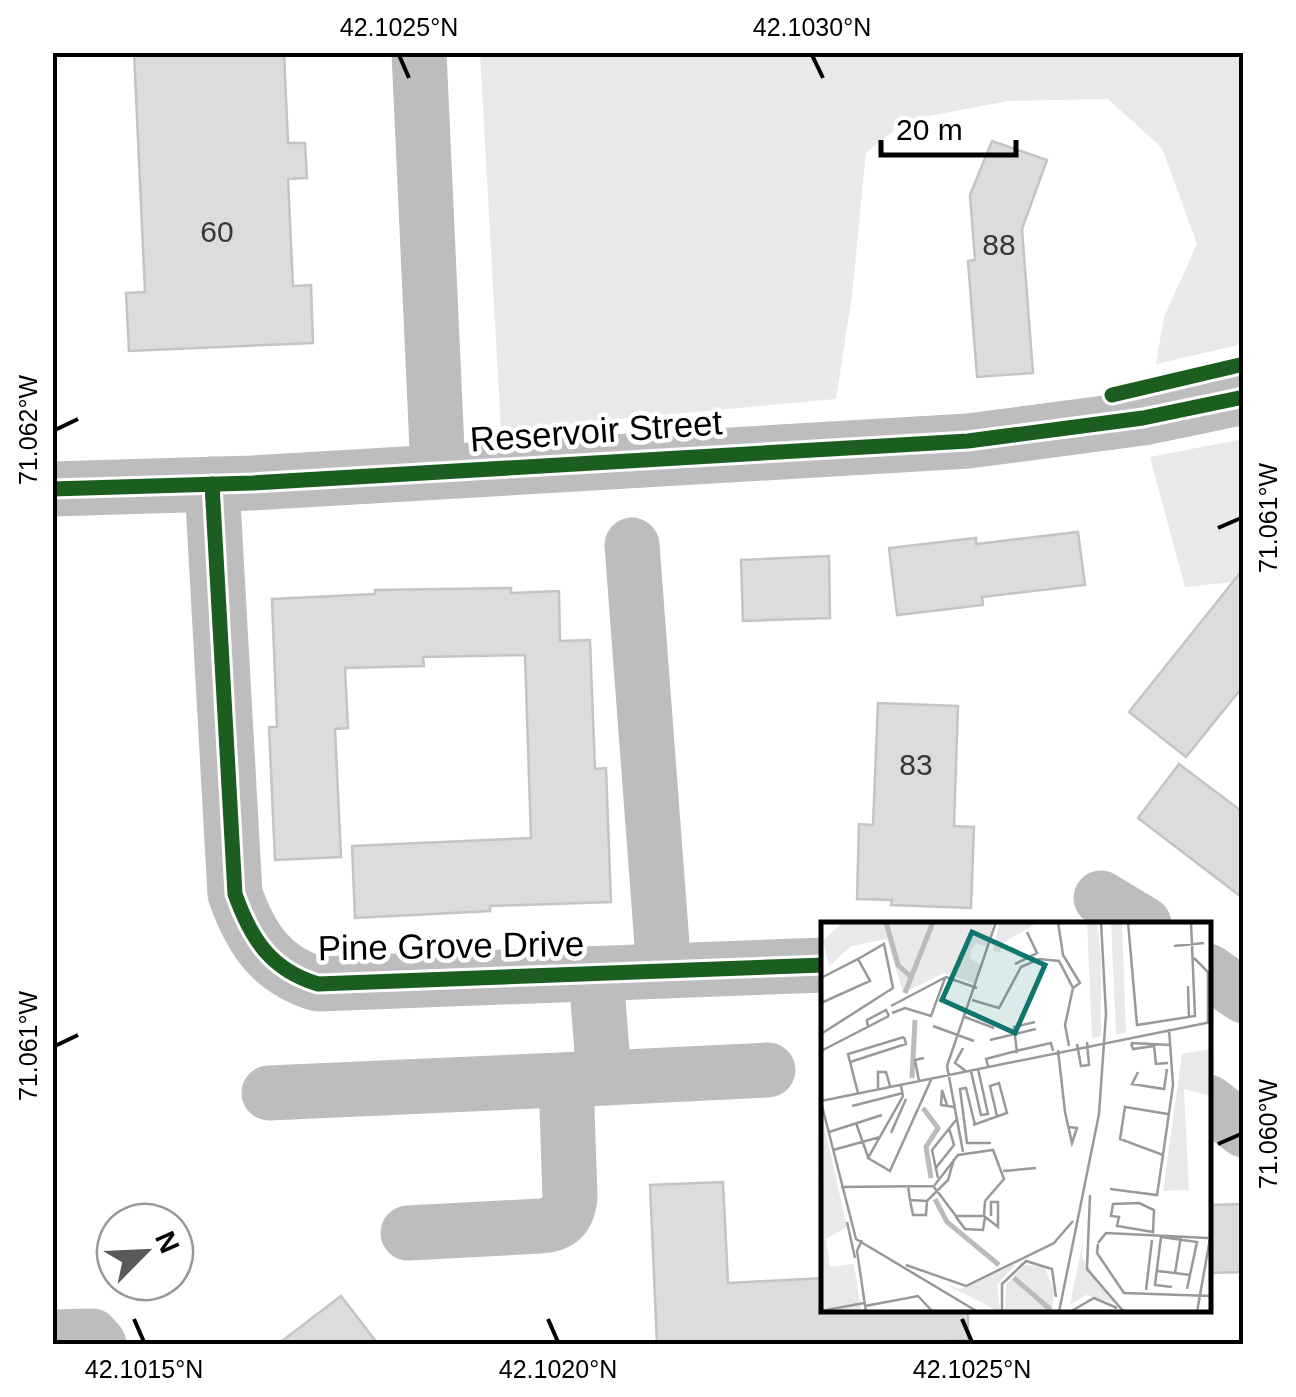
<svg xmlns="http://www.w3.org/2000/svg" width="1296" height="1397" font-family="Helvetica,sans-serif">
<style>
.green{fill:#e9e9e9}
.building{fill:#dcdcdc;stroke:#c4c4c4;stroke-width:2.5}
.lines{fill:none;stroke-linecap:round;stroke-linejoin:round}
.minor{stroke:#bdbdbd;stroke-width:55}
.cycleway-casing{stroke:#fff;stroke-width:21}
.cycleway{stroke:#1b5e20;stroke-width:15}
.ticks{fill:none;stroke:#000;stroke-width:4}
.labels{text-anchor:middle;stroke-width:9;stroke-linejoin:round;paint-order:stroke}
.number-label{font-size:30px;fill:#373737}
.street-label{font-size:35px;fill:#000;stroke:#fff}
.inset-river{fill:none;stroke:#bbb;stroke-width:5}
.inset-road{fill:none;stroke:#999;stroke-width:2.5}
.view{fill:#0f766e;fill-opacity:0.15;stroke:#0f766e;stroke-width:5}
.inset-edge{fill:none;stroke:#000;stroke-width:5}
.neatline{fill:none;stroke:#000;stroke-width:4}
.ticks-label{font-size:25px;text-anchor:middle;fill:#000}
</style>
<rect width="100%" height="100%" fill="#fff"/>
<g class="green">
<path d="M480 53H1243V344L1156 364 1164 317 1197 244 1162 148 1108 99 1008 101 907 120 866 153 852 295 836 399 501 430Z"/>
<path d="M1243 439V581L1185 587 1150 457Z"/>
</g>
<g class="building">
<path d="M134 52H284L288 143H305L307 178 288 179 293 286 311 285 313 343 129 351 126 293 145 292Z"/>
<path d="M992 141 1047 160 1022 229 1033 373 977 377 968 261 975 260 970 195Z"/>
<path d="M1078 532 1085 585 982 597 983 605 897 615 889 548 976 538V544Z"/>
<path d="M829 556 830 618 743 621 741 560Z"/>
<path d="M1244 568V685L1186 757 1129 712Z"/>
<path d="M511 588V593L559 591 560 641 590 640 595 769 606 768 611 902 490 906V911L355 918 352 846 531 838 525 655 423 657 424 666 345 668 348 728 335 729 341 857 275 860 269 727H277L272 599 375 594V590Z"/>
<path d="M878 703 958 706 954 826 974 827 971 908 891 905 892 900 857 899 859 824 873 825Z"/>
<path d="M1179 764 1244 813V899L1138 818Z"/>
<path d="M723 1182 728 1283 824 1278V1310H968V1340L860 1344H657L650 1185Z"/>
<path d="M1244 1204V1272L1208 1273V1205Z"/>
<path d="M341 1296 378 1344H278Z"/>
</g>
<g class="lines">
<g class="minor">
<path d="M419 52 438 471"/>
<path d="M212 484 235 894C251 939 271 970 318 984L824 965"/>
<path d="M52 489 252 483 968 441 1143 418 1244 397"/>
<path d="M632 545 664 971"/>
<path d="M1101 898 1144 924"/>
<path d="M1208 971 1244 996"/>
<path d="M596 974 604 1078 768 1070"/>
<path d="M269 1093 604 1078"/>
<path d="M1208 1102 1244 1130"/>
<path d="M408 1233 541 1226C561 1224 568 1216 570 1197L566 1080"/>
<path d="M52 1337 92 1336 99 1344"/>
</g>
<defs>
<g id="cycleway">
<path d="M1112 395 1244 364"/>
<path d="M212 484 235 894C251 939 271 970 318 984L824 965"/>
<path d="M52 489 252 483 968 441 1143 418 1244 397"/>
</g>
</defs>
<use href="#cycleway" class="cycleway-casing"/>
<use href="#cycleway" class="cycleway"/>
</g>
<path class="ticks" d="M399 55 409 78M812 55 823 78M55 430 78 419M1218 528 1241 518M55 1046 78 1035M1218 1144 1241 1134M134 1319 144 1342M548 1319 558 1342M962 1319 972 1342"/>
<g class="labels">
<g class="number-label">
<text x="217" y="242">60</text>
<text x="999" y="255">88</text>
<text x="916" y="775">83</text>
</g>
<g class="street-label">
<text transform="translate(596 431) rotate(-4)" y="12">Reservoir Street</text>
<text transform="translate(451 946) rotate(-1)" y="12">Pine Grove Drive</text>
</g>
</g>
<g transform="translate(821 922)">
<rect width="390" height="390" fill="#fff"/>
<path d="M22 0H172L167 26 156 21 150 28 149 36 161 44 155 62 123 51 82 71 66 17 30 24 8 44 2 19ZM178 0H218L183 20 179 30 172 29ZM266 0H276L280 36V114L271 116ZM290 0H301L305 111 295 112ZM390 127V174L363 167 368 268 342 269 361 132ZM3 203 26 305 5 317 9 345 33 342 40 387 20 390H0ZM262 318 261 336 294 381 265 373 249 383ZM195 342 176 363 179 390 124 362 139 367ZM203 343 223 344 233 367 231 390H184L185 362Z" fill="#e9e9e9"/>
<path class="inset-river" d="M65 0 77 43 91 56M84 71 112 0M91 156 94 98M102 186 117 206 105 225 110 256M114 277 126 300 178 343M193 356 230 388"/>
<path class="inset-road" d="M237 0 242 33 259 61 252 66M307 0 316 103 374 94 370 0M353 24 383 21M373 36 387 50V101M194 42 216 31 206 10M0 56 37 37 49 59 0 81M367 64 368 96M151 78 178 86 200 45 218 37 238 39 252 66 244 103 248 124M70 84 125 55 156 66M71 91 84 86 110 94 124 56M144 95 173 106M112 104 153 119M47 105 46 98 65 88 68 94M0 112 72 66 63 22 37 37M169 118 215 107M310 121 312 127 333 124 335 142 347 141M310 121 350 123M256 122 260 144 268 143 266 120M142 126 134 141 146 150M237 128 244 190 251 221 256 206 248 205M0 129 68 94M196 131 193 105 214 100M29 140 85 122 83 115M167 144 165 137 199 128 230 121 232 129M150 149 160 193 167 192 157 147M317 150 311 162 343 167 346 147M98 159 94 138 103 136M80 164 82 174 47 236 69 249 110 158M57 168V150H65L69 164M37 171 27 132 83 115M0 179 390 100M0 180 35 317 157 390M126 183 121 168 120 183 133 185M31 184 82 171M347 192 304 185 299 217 342 233 352 163 348 107M35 201 47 235M152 203 186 191 178 161 169 164 176 194M154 203 145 166 139 167 146 221H170M8 210 61 193M70 211 85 177M12 228 59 215M142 230 126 144 175 0M114 247 133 223 128 206M182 249 215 246M117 256 111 228 135 198M87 264 89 278 106 279 127 258 133 237M113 264 137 233 172 228 183 257 164 279M20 265 113 264M113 265 135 294H163L164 279M289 267 336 273 342 233M269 273 266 347 303 390M89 278 92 293H105L106 279M318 281 333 288 332 310 296 304 298 295 290 294 292 282ZM163 294 177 305V280H170V294M135 295 144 307 162 308 164 295M26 300 34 336M41 318 36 329 45 390M277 321 285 311 387 316M277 322 276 331 303 371 390 374M85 343 145 364 233 321 252 299M337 349 370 353M354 351 360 314M351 365 334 363 340 315 376 320 366 367M325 368 331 318M44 384 97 374 112 390M0 389 43 381M181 390V362L205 339 231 347 235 375M238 390 278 192 285 92 280 0M249 390 273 376 296 386M376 390 390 311"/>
<path class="view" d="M151 10 224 43 194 111 121 78Z"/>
<rect width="390" height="390" class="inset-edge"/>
</g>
<rect width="1296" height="1397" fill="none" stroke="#ffffff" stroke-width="110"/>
<g transform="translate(145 1252) rotate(66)"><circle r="48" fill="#ffffff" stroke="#999999" stroke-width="2.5"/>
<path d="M0-8L18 38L0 25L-18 38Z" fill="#595959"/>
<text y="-15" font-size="28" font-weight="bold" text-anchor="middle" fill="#000000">N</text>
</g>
<path d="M881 140v15h135v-15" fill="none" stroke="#000000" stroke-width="5"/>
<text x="896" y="140" font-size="30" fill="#000000" stroke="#ffffff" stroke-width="8" paint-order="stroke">20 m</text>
<rect x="55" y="55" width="1186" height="1287" class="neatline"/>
<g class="ticks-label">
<text x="399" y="36">42.1025°N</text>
<text x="812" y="36">42.1030°N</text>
<text transform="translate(28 430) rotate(-90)" y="9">71.062°W</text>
<text transform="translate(1268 518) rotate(-90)" y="9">71.061°W</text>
<text transform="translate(28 1046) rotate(-90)" y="9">71.061°W</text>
<text transform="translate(1268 1134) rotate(-90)" y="9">71.060°W</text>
<text x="144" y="1378">42.1015°N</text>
<text x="558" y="1378">42.1020°N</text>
<text x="972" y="1378">42.1025°N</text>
</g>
</svg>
